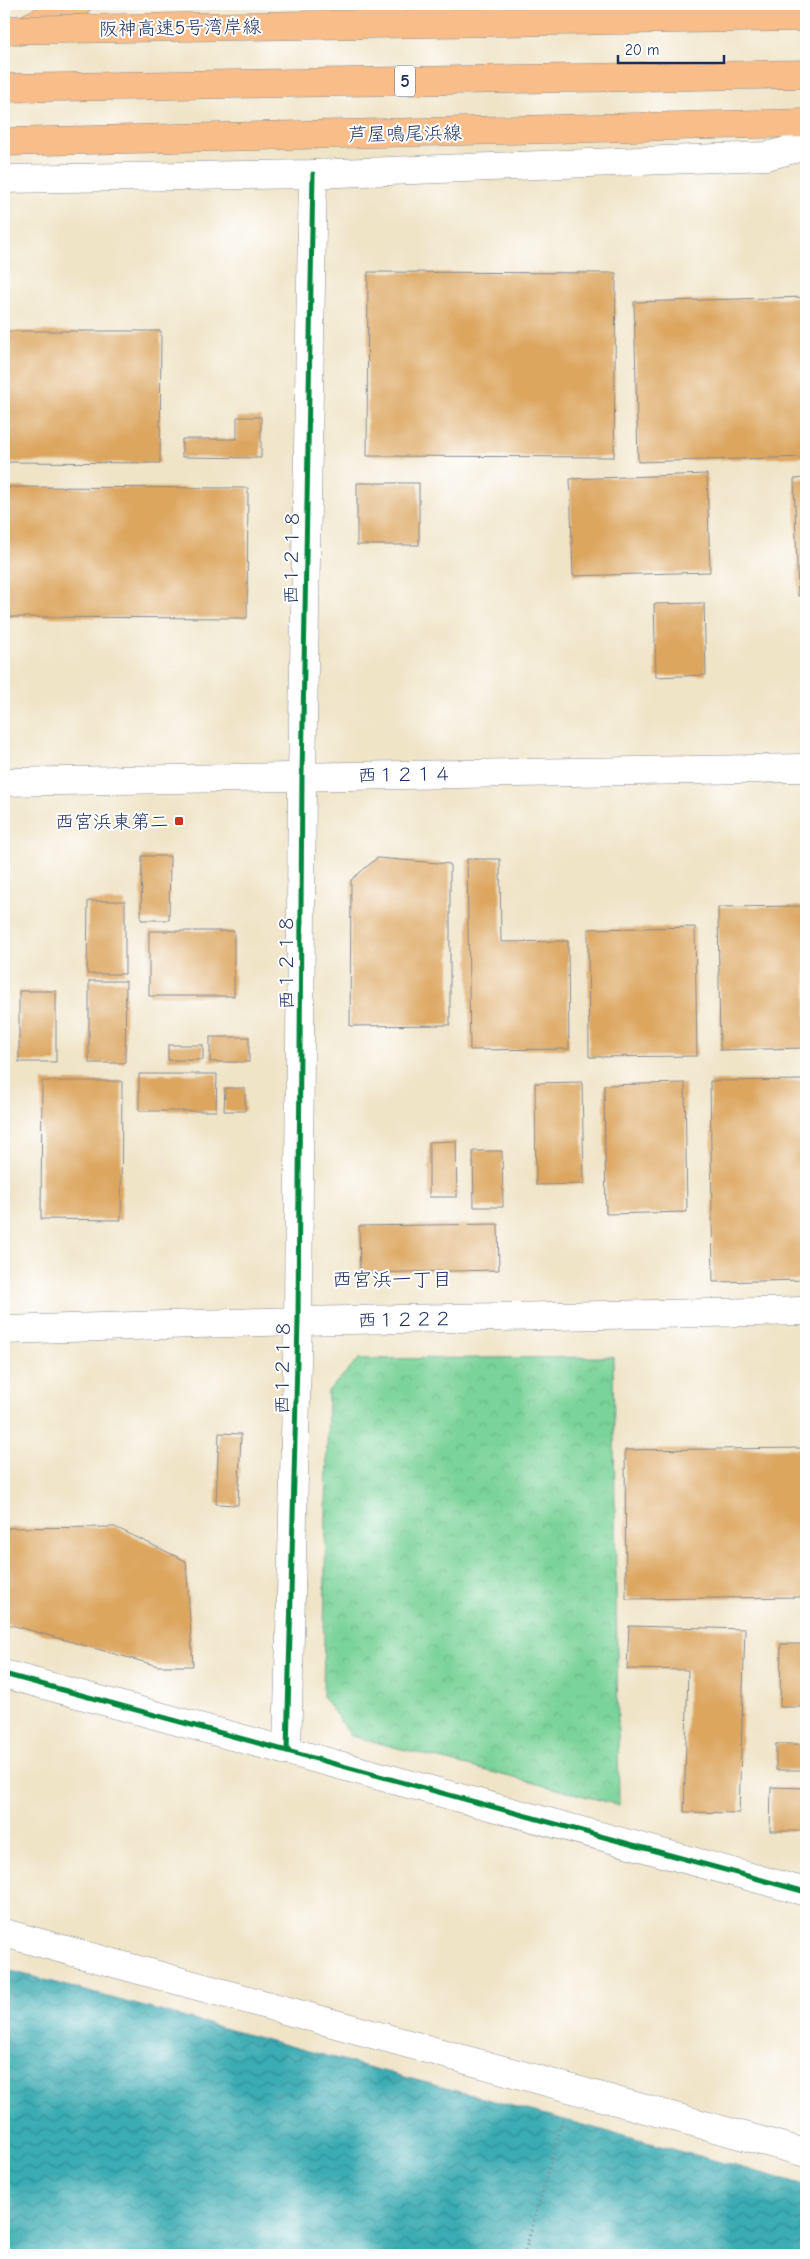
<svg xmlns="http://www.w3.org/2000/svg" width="810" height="2259" font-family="'Comic Neue','Klee One',sans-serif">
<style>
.park{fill:url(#park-crowns);stroke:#4a817c}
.water{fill:url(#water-waves);stroke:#2a6e88}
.building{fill:#dca65f}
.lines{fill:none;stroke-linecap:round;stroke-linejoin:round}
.minor-casing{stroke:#868a92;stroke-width:29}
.major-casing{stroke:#868a92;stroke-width:29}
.highway-casing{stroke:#868a92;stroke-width:29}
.path{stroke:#868a92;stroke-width:3;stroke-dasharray:1 4;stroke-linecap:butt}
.minor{stroke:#fff;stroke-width:28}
.major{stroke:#f8bd88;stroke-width:28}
.highway{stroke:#f8bd88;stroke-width:28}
.highway-bridge-casing{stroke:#868a92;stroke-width:29;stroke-linecap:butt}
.highway-bridge{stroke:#f8bd88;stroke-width:28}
.cycleway-casing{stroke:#fff;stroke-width:8}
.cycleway{stroke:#00873e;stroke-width:5}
.poi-dot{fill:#c8321e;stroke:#fff;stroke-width:2}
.labels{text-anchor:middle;stroke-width:4;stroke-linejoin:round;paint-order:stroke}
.shield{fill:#fff;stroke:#5f6d8e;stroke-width:1}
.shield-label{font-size:18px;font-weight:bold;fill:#1b2f5e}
.street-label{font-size:19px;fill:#1b2f5e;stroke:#fff}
.poi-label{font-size:19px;fill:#1b2f5e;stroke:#fff;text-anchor:end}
.neighbourhood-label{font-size:20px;fill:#1b2f5e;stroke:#fff}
</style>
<defs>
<pattern id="park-crowns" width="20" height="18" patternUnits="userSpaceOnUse" patternTransform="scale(1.25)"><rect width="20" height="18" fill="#7ad399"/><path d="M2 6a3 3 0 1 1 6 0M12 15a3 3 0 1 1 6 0" fill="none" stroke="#69b586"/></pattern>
<pattern id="water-waves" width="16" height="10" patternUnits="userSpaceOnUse" patternTransform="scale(1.25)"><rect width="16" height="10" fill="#3aacb2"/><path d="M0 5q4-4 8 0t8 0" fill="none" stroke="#308c94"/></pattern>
</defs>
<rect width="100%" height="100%" fill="#fff"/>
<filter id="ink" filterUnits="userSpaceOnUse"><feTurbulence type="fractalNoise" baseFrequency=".02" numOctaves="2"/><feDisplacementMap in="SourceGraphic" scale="10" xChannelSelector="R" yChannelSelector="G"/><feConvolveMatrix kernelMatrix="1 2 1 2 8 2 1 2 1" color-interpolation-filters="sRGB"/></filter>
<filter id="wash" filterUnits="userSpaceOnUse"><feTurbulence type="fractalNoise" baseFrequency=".0096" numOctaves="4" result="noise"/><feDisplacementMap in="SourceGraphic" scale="20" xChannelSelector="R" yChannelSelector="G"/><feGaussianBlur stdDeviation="1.12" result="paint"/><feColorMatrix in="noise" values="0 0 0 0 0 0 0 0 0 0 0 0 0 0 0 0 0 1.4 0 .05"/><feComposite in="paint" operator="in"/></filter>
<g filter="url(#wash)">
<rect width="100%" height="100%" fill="#f0e4c7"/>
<path class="park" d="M613 1357 619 1805 351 1736 323 1697 328 1391 359 1359Z"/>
<path class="water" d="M4 1969 806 2185V2255H4Z"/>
<g id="blocks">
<g class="building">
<path d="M368 272 616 273 614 457 367 456Z"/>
<path d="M806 297V457L638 462 634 302Z"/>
<path d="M4 331H161L160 463 4 462Z"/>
<path d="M237 417H261V458L182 457V439H237Z"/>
<path d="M707 474 710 572 573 576 570 479Z"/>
<path d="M806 478V596H798L794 479Z"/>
<rect x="357" y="483" width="62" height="62"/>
<path d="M4 487 248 488 247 618 4 617Z"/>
<path d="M704 603 706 675 656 677 654 604Z"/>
<path d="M142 856H170L169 920H141Z"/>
<path d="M377 858 450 864V1025L350 1026 351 880Z"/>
<path d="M467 859H500L501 942 568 941 569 1049 470 1050Z"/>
<path d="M88 901H125V974H87Z"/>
<path d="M806 906V1048L720 1050 718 907Z"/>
<path d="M695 927 697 1056 589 1057 588 929Z"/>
<rect x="149" y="931" width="85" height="65"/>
<path d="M89 981H126L125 1063H89Z"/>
<rect x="19" y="991" width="37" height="71"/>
<rect x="210" y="1037" width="39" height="25"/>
<rect x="168" y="1045" width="35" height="15"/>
<path d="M139 1074H217L216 1111H139Z"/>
<path d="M806 1080V1280L713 1282 710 1081Z"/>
<path d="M42 1081H122L121 1220 41 1219Z"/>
<path d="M582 1082 584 1184 536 1185 535 1083Z"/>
<path d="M685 1083 687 1212 606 1214 604 1085Z"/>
<path d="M225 1088H245V1111H224Z"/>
<path d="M456 1141 457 1197H429V1142Z"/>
<path d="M473 1151H502L503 1207H474Z"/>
<path d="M498 1224 499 1270 360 1273 359 1226Z"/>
<path d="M219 1433 241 1434 238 1505 216 1504Z"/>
<path d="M806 1448V1597L626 1599 625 1450Z"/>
<path d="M115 1527 186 1561 193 1666H158L4 1623V1528Z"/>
<path d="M629 1626 745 1629 739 1813 684 1812 688 1670 627 1669Z"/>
<path d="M781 1644H806V1707H780Z"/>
<rect x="776" y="1744" width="30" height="26"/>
<path d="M771 1787 806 1788V1831H770Z"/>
</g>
</g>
</g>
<g filter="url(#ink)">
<use href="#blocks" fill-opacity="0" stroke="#868a92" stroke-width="1"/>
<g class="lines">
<defs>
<g id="minor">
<path d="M4 179 313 174 767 156 806 146"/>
<path d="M4 782 806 768"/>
<path d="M4 1330 298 1321 806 1311"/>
<path d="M4 1674 806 1892"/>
<path d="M287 1751 298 1321 302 776 313 174"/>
<path d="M4 1933 806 2153"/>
</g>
<g id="major">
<path d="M21 31 77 4"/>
<path d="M4 142 806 123"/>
</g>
<path id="highway" d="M4 88 806 74"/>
</defs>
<use href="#minor" class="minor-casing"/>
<use href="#major" class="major-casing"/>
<use href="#highway" class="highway-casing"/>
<g class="path">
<path d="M524 2255 563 2119"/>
<path d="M804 2255 806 2245"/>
</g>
<use href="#minor" class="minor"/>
<use href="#major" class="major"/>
<use href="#highway" class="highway"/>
<defs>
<path id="highway-bridge" d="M4 30 806 17"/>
</defs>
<use href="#highway-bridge" class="highway-bridge-casing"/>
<use href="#highway-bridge" class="highway-bridge"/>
<defs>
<g id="cycleway">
<path d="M4 1674 806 1892"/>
<path d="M287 1751 298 1321 302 776 313 174"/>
</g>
</defs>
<use href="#cycleway" class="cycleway-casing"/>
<use href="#cycleway" class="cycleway"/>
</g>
</g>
<rect class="poi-dot" x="174" y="816" width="10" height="10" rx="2.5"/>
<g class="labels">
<rect class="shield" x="395" y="65.5" width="20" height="31" rx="4"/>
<g class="shield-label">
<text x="405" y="87">5</text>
</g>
<g class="street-label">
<text transform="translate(180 27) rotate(-1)" y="7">阪神高速5号湾岸線</text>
<text transform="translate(405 133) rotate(-1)" y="7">芦屋鳴尾浜線</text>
<text transform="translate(291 557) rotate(-89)" y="7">西１２１８</text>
<text transform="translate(405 774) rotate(-1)" y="7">西１２１４</text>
<text transform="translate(286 962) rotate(-90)" y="7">西１２１８</text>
<text transform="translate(405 1319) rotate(-1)" y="7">西１２２２</text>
<text transform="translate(282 1367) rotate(-89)" y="7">西１２１８</text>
</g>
<g class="poi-label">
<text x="169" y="828">西宮浜東第二</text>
</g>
<g class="neighbourhood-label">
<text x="392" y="1286">西宮浜一丁目</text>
</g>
</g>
<rect width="810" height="2259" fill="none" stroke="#fff" stroke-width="20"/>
<path d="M618 55v8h106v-8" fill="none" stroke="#1b2f5e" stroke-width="2.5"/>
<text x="625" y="55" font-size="15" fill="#1b2f5e" stroke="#ffffff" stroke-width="4" paint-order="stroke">20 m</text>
</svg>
